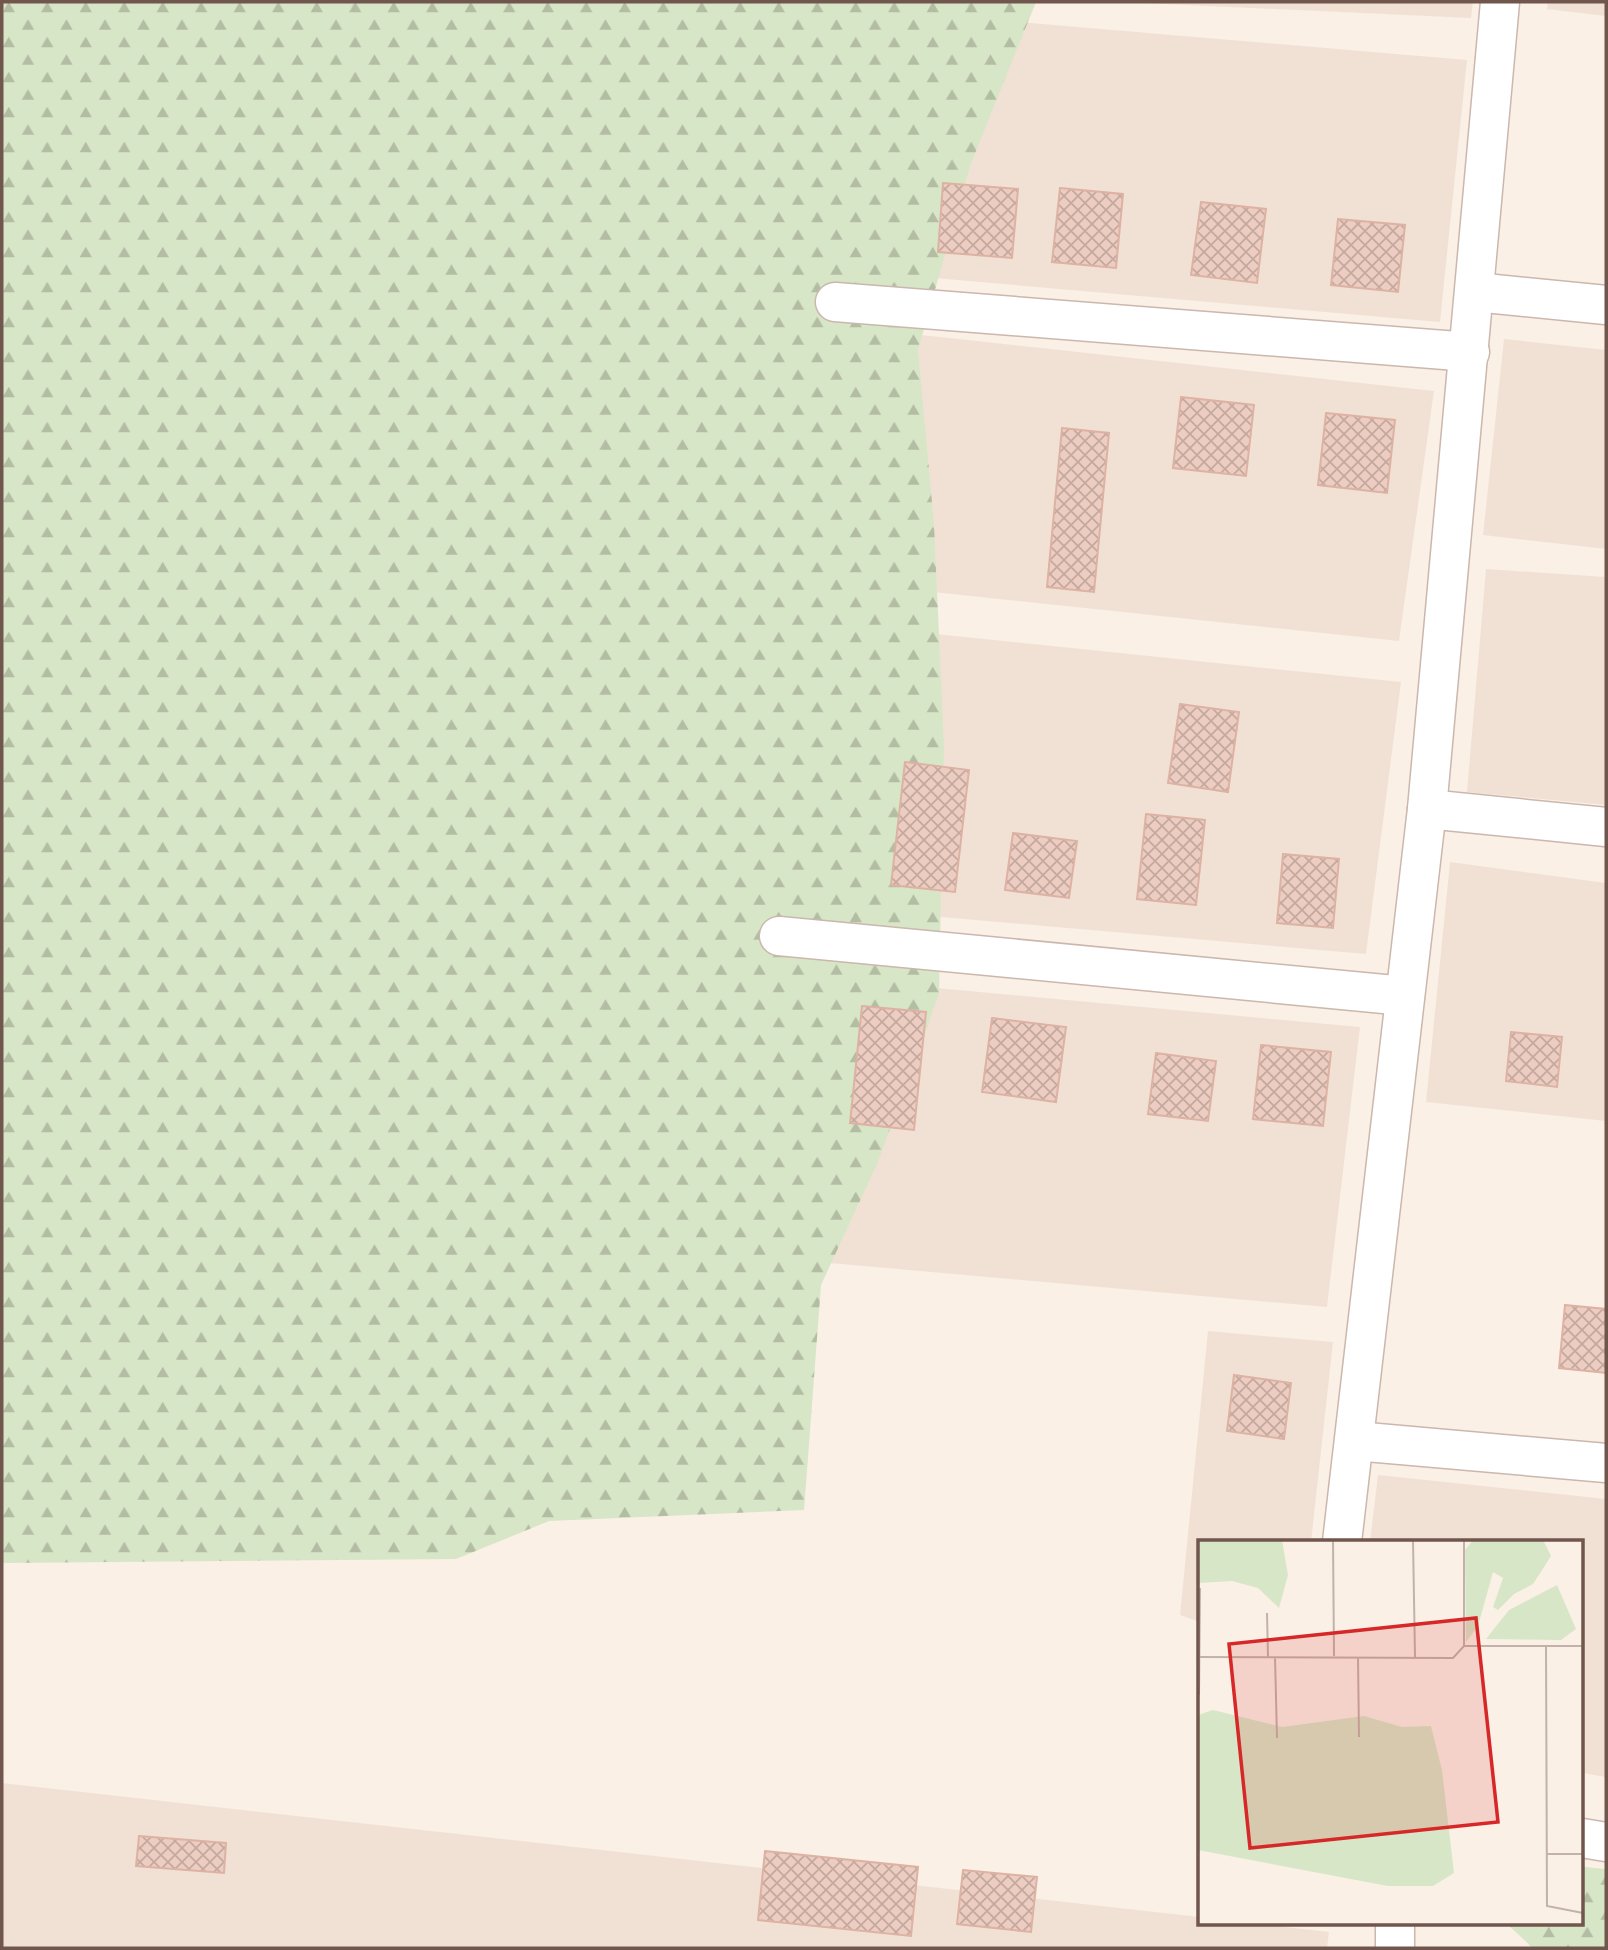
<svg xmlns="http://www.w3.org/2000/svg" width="1608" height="1950" font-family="'Source Sans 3',sans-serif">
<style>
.residential{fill:#f1e1d5}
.forest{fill:url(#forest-firs)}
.building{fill:url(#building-cross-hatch);stroke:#deb2a3;stroke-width:2}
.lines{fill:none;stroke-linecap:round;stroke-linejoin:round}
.minor-casing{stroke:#cbb7ae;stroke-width:41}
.minor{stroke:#fff;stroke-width:38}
.inset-road{fill:none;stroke:#c3b2a9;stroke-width:2}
.view{fill:#d62828;fill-opacity:0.15;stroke:#d62828;stroke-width:3.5}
.inset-edge{fill:none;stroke:#71564d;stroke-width:3.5}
</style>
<defs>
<pattern id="forest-firs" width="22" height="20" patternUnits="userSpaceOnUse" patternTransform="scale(1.75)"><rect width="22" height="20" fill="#d7e6c6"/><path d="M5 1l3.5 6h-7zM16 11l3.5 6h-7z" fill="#b3bda3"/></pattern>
<pattern id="building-cross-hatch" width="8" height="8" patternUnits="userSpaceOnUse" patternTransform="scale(1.75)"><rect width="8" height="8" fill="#edcdc1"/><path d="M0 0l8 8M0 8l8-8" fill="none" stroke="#c4a99f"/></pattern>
</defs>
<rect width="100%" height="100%" fill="#faf0e6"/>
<g class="residential">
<path d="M1121 2H1473L1471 18Z"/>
<path d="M1548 2H1606V16L1547 9Z"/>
<path d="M879 10 1467 60 1440 322 842 270Z"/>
<path d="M830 325 1434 391 1399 641 800 578Z"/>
<path d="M1504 339 1606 350V549L1483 535Z"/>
<path d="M1486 569 1606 577V805L1467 792Z"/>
<path d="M790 619 1401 682 1366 954 758 901Z"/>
<path d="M1450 862 1606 883V1121L1426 1102Z"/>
<path d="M784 974 1360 1027 1327 1307 751 1256Z"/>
<path d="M1208 1331 1333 1342 1311 1542H1200V1622L1180 1615Z"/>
<path d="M1378 1475 1606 1499V1777L1582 1773V1542H1370Z"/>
<path d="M2 1783 1200 1917V1924H1259L1329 1932 1327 1948H2Z"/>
</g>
<g class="forest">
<path d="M2 2H1036L970 166 918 350 934 524 944 747 939 994 878 1162 821 1285 804 1510 549 1521 456 1559 2 1563Z"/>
<path d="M1582 1867 1606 1869V1948H1533L1507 1924H1582Z"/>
</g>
<g class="building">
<path d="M943 183 1018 189 1012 258 938 252Z"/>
<path d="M1060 188 1123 194 1116 268 1052 262Z"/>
<path d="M1201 202 1266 209 1257 283 1191 275Z"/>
<path d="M1338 219 1405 225 1398 292 1331 285Z"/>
<path d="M1181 397 1254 405 1246 476 1173 468Z"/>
<path d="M1326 413 1395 420 1387 493 1318 485Z"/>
<path d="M1062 428 1109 433 1094 592 1047 587Z"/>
<path d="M1180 704 1239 712 1228 792 1168 783Z"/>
<path d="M905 762 969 770 955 892 891 885Z"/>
<path d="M1146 814 1205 820 1196 905 1137 899Z"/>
<path d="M1013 833 1077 841 1069 898 1005 890Z"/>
<path d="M1283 854 1339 859 1333 928 1277 923Z"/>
<path d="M862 1006 926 1012 914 1130 850 1123Z"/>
<path d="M992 1018 1066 1027 1056 1102 982 1092Z"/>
<path d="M1511 1032 1562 1037 1557 1087 1506 1081Z"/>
<path d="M1261 1045 1331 1052 1323 1126 1253 1119Z"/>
<path d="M1156 1053 1216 1061 1208 1121 1148 1114Z"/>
<path d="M1565 1305 1606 1309V1373L1559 1368Z"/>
<path d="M1234 1375 1291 1383 1284 1439 1227 1431Z"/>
<path d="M139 1836 226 1843 224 1873 136 1866Z"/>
<path d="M765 1851 918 1867 911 1936 758 1920Z"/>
<path d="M963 1870 1037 1877 1031 1932 957 1924Z"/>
</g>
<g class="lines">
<defs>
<g id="minor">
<path d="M1475 292 1606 305"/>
<path d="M835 302 1470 352"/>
<path d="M1427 809 1606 827"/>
<path d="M779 936 1405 996"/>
<path d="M1355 1441 1606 1463"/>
<path d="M1342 1542 1427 809 1500 2"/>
<path d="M1582 1838 1606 1842"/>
<path d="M1395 1948V1924"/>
</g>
</defs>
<use href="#minor" class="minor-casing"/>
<use href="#minor" class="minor"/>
</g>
<g transform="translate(1198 1540)">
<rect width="385" height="385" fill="#faf0e6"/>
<path d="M0 0H84L90 35 81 68 60 48 34 41 0 43ZM275 0H345L353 16 335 44 316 54 300 70 295 67 305 38 295 32 280 86 268 102 267 10ZM359 45 378 89 363 100 288 99 311 70ZM15 170 84 187 166 176 204 187 233 186 244 230 256 333 235 346H190L0 310V175Z" fill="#d7e6c6"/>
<path class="inset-road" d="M135 0 136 116M215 0 217 117M266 0V106M69 73 70 117M348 105 349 366 385 373M0 117 255 118 266 106H385M77 117 79 198M160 117 161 197M1 155 2 48M349 314H385"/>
<path class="view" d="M278 78 300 282 52 308 31 104Z"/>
<rect width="385" height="385" class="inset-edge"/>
</g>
<rect width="1608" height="1950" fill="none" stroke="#71564d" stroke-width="7"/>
</svg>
